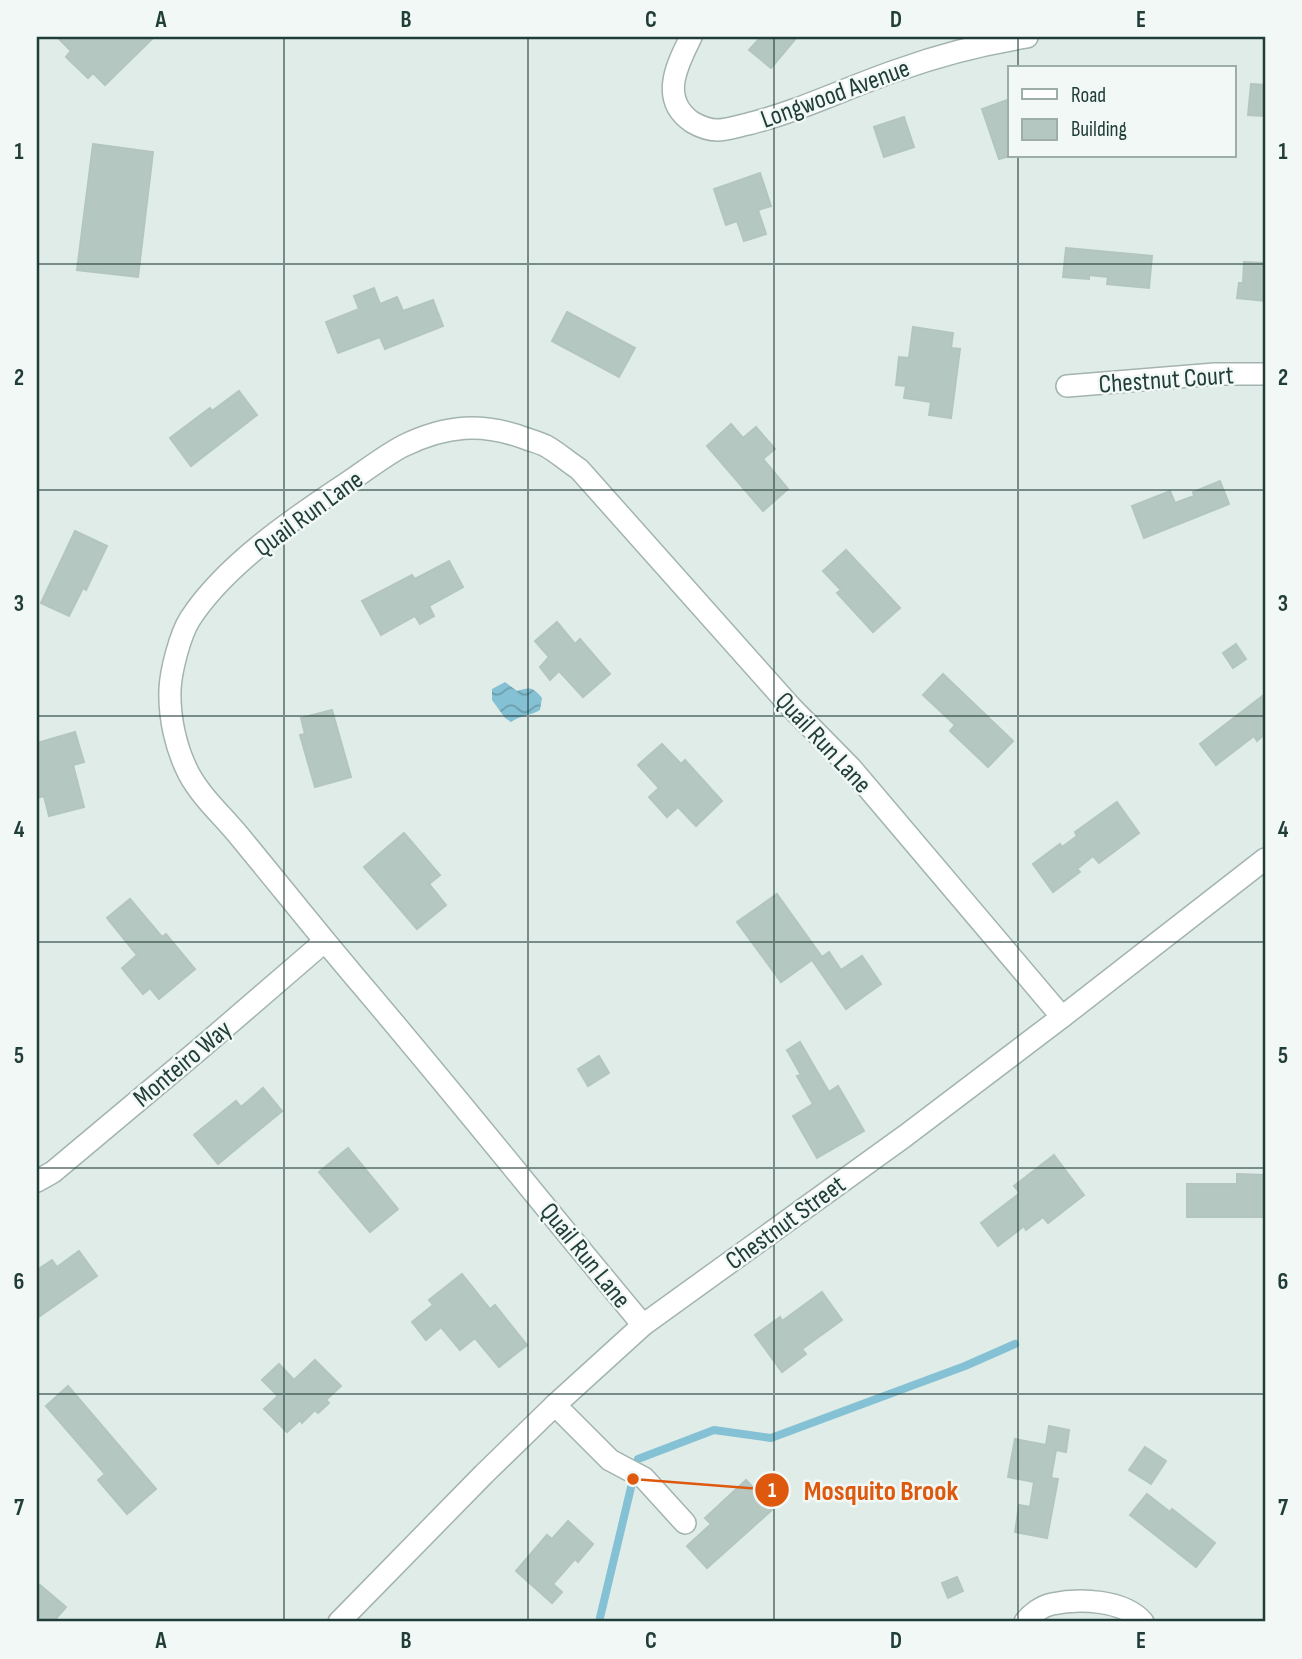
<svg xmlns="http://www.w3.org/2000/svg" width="1302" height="1659" font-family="'Sofia Sans Condensed',sans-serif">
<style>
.water{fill:url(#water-waves)}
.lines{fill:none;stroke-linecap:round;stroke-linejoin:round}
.stream{stroke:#85c1d4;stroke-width:8}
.building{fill:#b5c7c1;stroke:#b2c6bf;stroke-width:2}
.minor-casing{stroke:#a3b4b0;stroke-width:24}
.minor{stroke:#fff;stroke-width:21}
.grid{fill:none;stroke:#203d38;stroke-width:2;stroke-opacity:0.55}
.labels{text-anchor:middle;stroke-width:5;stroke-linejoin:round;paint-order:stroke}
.street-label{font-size:26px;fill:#203d38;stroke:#f1f8f5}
.leader{fill:none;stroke:#de580e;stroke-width:2.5}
.callout-dot{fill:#de580e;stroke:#f1f8f5;stroke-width:2.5}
.mark-label{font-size:21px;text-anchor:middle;font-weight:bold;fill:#fff}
.callout-label{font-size:28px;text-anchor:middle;font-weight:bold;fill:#de580e;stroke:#f1f8f5;stroke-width:5;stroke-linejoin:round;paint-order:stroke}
.neatline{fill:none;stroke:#203d38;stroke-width:2.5}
.grid-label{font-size:23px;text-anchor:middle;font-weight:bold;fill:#203d38}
</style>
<defs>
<pattern id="water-waves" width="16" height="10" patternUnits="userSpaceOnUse" patternTransform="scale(1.75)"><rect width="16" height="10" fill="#85c1d4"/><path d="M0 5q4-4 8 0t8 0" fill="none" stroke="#6c9ead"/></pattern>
</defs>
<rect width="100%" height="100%" fill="#e0ece8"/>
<path class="water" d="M505 682 517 691C530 687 533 687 542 698L540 710C530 716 521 715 511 722L505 718 492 700V689Z"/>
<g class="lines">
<g class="stream">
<path d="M638 1459 714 1430 771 1438 965 1366 1015 1344"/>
<path d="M599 1622 633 1479"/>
</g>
</g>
<g class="building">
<path d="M62 37H154L105 85 93 73 88 78 66 57 71 51 59 39Z"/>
<path d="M761 37H797L771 68 749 50Z"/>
<path d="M1251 84 1265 85V116L1248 115Z"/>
<path d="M1010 99V156L999 159 982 109Z"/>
<path d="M904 117 914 147 884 157 874 127Z"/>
<path d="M93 144 153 152 138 277 77 270Z"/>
<path d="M760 173 771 206 758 210 766 234 744 241 737 221 726 225 714 189Z"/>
<path d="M1066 248 1152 256 1149 288 1107 284 1108 277 1089 275V279L1063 277Z"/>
<path d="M1244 262 1265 263V301L1237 298 1239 283H1243Z"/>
<path d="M374 288 380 304 397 297 403 311 433 300 443 326 385 349 380 337 338 353 326 322 359 309 354 296Z"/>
<path d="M567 312 635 348 619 377 552 341Z"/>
<path d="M913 327 953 333 951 348 960 349 951 418 929 415 931 402 904 398 906 386 896 385 899 357 909 358Z"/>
<path d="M239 391 257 415 191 466 170 438 210 408 212 411Z"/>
<path d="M731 424 743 438 756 427 775 449 763 459 788 489 763 511 707 446Z"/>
<path d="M1220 481 1229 504 1144 538 1132 506 1170 491 1175 503 1194 496 1193 492Z"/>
<path d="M75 531 107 546 86 590 83 588 69 616 41 603Z"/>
<path d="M846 550 900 608 873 632 837 593 841 590 823 571Z"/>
<path d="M449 561 463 587 429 606 434 616 420 624 415 616 381 635 362 601 412 575 415 579Z"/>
<path d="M557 622 575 644 580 639 610 674 583 697 559 671 550 680 540 667 549 657 535 641Z"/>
<path d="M1236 644 1246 659 1233 668 1223 653Z"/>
<path d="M943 674 1013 741 988 767 950 731 955 725 923 695Z"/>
<path d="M1265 694V734L1257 741 1254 736 1216 765 1200 744Z"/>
<path d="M332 710 351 777 315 787 300 735 305 734 301 718Z"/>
<path d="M75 732 84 762 73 765 84 807 49 816 44 796 37 798V743Z"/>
<path d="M662 744 681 764 685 760 722 801 696 826 678 807 667 817 649 797 659 788 638 765Z"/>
<path d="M1117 802 1139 833 1099 863 1093 856 1077 869 1080 872 1053 892 1033 864 1060 844 1062 847 1077 836 1075 832Z"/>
<path d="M404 833 440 875 429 884 446 905 417 929 364 867Z"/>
<path d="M777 894 822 957 829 952 841 970 862 956 881 984 846 1009 812 960 781 982 737 922Z"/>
<path d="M130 899 162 937 166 934 195 969 159 999 150 988 143 994 122 968 137 955 107 918Z"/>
<path d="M800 1042 829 1092 838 1086 864 1131 817 1158 793 1116 813 1104 797 1076 801 1075 787 1050Z"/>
<path d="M599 1056 609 1073 588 1086 578 1069Z"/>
<path d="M263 1088 282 1111 218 1164 194 1135 236 1101 241 1107Z"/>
<path d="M348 1148 398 1209 370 1232 319 1172Z"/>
<path d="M1054 1155 1084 1195 1048 1223 1043 1217 1026 1230 1024 1226 998 1246 981 1223 1020 1193 1014 1186Z"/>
<path d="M1237 1174 1265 1175V1217H1187V1184H1237Z"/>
<path d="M79 1251 97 1276 37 1318V1270L52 1260 57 1267Z"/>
<path d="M462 1274 490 1309 495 1305 527 1345 499 1367 475 1338 460 1350 441 1327 426 1340 412 1322 433 1305 429 1300Z"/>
<path d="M822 1292 842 1320 802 1349 806 1354 782 1372 755 1335 780 1317 782 1321Z"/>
<path d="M315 1360 341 1386 326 1400 329 1403 318 1413 315 1410 302 1423 300 1420 287 1432 264 1409 278 1396 262 1380 279 1364 294 1380Z"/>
<path d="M68 1386 156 1489 127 1514 98 1480 105 1474 46 1406Z"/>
<path d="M1049 1426 1069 1430 1066 1452 1056 1450 1051 1478 1058 1479 1047 1538 1015 1532 1019 1505 1030 1507 1034 1482 1008 1477 1015 1439 1046 1445Z"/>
<path d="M1145 1447 1166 1461 1151 1484 1129 1470Z"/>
<path d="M746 1480 773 1509 707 1568 687 1546 711 1524 705 1518Z"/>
<path d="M1147 1494 1170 1512 1172 1509 1215 1543 1196 1567 1130 1515Z"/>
<path d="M568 1521 593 1544 578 1562 575 1559 553 1584 562 1592 552 1603 516 1571 547 1535 552 1539Z"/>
<path d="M957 1577 963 1591 948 1598 942 1583Z"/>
<path d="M40 1585 66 1607 53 1622H37V1589Z"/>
</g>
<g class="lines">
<defs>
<g id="minor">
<path d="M691 37C677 65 659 99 692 122 699 126 708 130 717 130 727 130 738 126 748 124 800 111 848 87 898 70 940 55 983 44 1027 37"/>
<path d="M1067 386 1215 374H1265"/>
<path d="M37 1181 53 1172 201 1048 324 942"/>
<path d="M643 1325C546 1209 453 1092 355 977 316 931 278 883 240 837 223 816 202 798 189 774 176 749 169 718 170 689 171 670 180 635 190 619 225 565 294 518 347 483 365 471 384 456 403 446 446 425 482 422 527 439 533 441 540 443 546 446 557 452 568 462 579 469L790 706 851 768 1062 1017"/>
<path d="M555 1405 610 1460 644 1478 685 1523"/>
<path d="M339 1622 484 1474 555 1405 643 1325 905 1136 1062 1017 1265 859"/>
<path d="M1025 1622C1031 1614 1042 1606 1052 1604 1080 1598 1124 1600 1143 1622"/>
</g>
</defs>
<use href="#minor" class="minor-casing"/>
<use href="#minor" class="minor"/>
</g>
<path class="grid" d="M284 37V1622M528 37V1622M774 37V1622M1018 37V68M1018 156V1622M37 264H1265M37 490H1265M37 716H1265M37 942H1265M37 1168H1265M37 1394H1265"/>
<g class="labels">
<g class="street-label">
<text transform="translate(835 93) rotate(-20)" y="9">Longwood Avenue</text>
<text transform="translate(1166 379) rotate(-4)" y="9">Chestnut Court</text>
<text transform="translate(308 513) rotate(-36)" y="9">Quail Run Lane</text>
<text transform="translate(824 742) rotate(47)" y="9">Quail Run Lane</text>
<text transform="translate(182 1063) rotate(-40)" y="9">Monteiro Way</text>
<text transform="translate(785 1222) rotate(-36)" y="9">Chestnut Street</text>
<text transform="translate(586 1255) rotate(51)" y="9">Quail Run Lane</text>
</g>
</g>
<path class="leader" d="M633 1479L772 1490"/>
<g class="callout-dot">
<circle cx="633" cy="1479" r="7"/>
<circle cx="772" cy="1490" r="18"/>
</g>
<g class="mark-label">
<text x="772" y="1497">1</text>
</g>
<g class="callout-label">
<text x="881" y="1500">Mosquito Brook</text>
</g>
<rect width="1302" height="1659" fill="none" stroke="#f1f8f5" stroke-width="77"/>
<rect x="1008" y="66" width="228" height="91" fill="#f1f8f5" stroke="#9dada9" stroke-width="2"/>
<rect x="1022" y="89" width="35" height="10" fill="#ffffff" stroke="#9dada9" stroke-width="2"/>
<text x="1071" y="102" font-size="21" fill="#203d38">Road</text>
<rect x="1022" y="119" width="35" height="21" fill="#b5c7c1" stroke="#9dada9" stroke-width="2"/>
<text x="1071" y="136" font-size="21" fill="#203d38">Building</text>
<rect x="38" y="38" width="1226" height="1582" class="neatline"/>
<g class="grid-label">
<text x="161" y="27">A</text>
<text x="406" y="27">B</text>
<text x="651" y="27">C</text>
<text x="896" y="27">D</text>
<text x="1141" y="27">E</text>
<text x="19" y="159">1</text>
<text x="1283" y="159">1</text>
<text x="19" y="385">2</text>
<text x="1283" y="385">2</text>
<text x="19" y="611">3</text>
<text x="1283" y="611">3</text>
<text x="19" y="837">4</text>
<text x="1283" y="837">4</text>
<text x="19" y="1063">5</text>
<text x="1283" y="1063">5</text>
<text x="19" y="1289">6</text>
<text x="1283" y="1289">6</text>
<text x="19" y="1515">7</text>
<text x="1283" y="1515">7</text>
<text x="161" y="1648">A</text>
<text x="406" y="1648">B</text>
<text x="651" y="1648">C</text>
<text x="896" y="1648">D</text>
<text x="1141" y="1648">E</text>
</g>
</svg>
